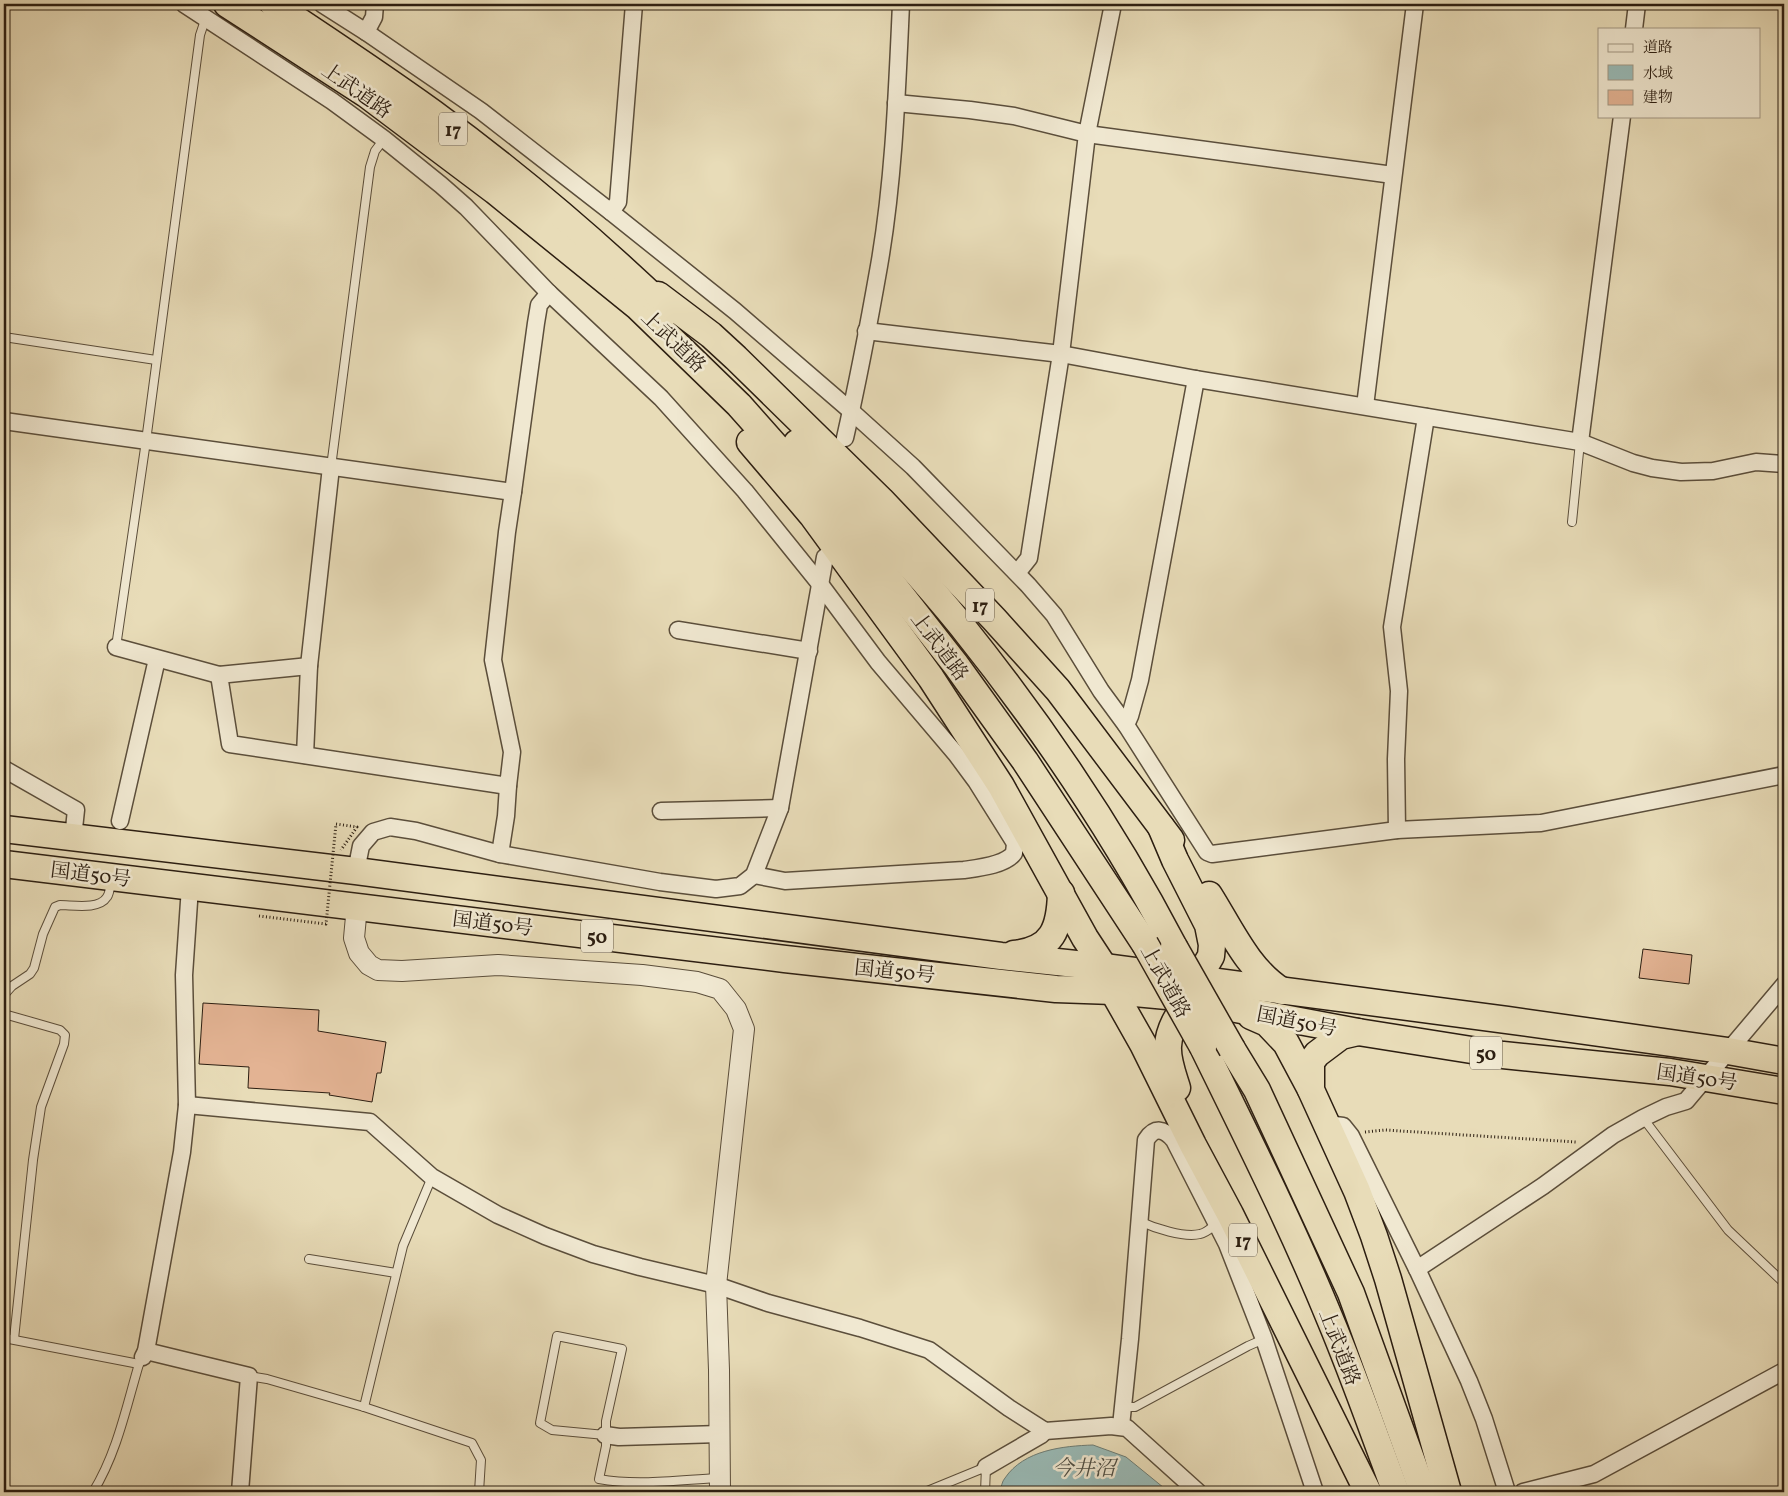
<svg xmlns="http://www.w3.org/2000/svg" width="1788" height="1496" font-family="Vollkorn,'Noto Serif JP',serif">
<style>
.water{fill:#99bab6;stroke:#6d7c74}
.building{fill:#e3b393;stroke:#2c1e11}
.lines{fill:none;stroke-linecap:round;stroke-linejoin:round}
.service-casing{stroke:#5b4e3b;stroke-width:10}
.minor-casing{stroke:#5b4e3b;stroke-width:19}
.tertiary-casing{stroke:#5b4e3b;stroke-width:22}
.trunk-casing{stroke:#2c1e11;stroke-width:29}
.path{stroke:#2c1e11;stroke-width:3;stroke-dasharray:1 2.5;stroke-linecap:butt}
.service{stroke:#f0e8d1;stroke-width:8}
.minor{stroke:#f0e8d1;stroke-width:16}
.tertiary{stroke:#f0e8d1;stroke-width:20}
.trunk{stroke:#e8dcb8;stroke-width:26}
.trunk-bridge-casing{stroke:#2c1e11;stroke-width:29;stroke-linecap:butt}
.path-bridge{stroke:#2c1e11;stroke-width:3;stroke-dasharray:1 2.5;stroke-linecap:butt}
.trunk-bridge{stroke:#e8dcb8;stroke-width:26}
.labels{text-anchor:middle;stroke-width:5;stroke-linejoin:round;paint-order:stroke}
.shield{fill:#f0e8d1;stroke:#675b4b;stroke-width:1}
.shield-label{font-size:19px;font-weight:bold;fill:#2c1e11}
.street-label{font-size:20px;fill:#2c1e11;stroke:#f0e8d1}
.water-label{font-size:21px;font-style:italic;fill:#4d4d43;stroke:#f0e8d1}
</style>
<rect width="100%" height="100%" fill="#e8dcb8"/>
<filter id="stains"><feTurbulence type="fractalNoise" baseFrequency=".004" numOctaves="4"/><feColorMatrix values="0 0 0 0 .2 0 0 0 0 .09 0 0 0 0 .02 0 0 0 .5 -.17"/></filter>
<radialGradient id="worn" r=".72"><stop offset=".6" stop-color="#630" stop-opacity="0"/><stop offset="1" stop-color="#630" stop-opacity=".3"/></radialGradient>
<path class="water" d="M1093 1445 1126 1457 1169 1492H1000C1001 1488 1002 1481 1005 1478 1024 1450 1063 1446 1093 1445Z"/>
<g class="building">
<path d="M1643 949 1692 955 1689 984 1639 978Z"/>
<path d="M203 1003 319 1010 318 1031 386 1042 381 1073H377L372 1102 329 1095 330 1093 248 1088 249 1067 199 1064Z"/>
</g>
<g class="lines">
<defs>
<g id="service">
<path d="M4 337 156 360"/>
<path d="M331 467 370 167 375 151 384 139"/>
<path d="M1572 522 1580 442"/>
<path d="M116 647 146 441 200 35 206 17"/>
<path d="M4 995 12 986 30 974 34 968 43 934 55 907 60 905C73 905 99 910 107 897 110 893 110 886 111 881"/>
<path d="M4 1014 60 1030 65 1035 64 1044 41 1107 33 1160 14 1339"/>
<path d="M1643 1118 1728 1230 1784 1283"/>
<path d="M1139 1221C1154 1228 1184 1238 1200 1234 1206 1233 1211 1228 1216 1224"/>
<path d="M309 1259 396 1273"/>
<path d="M4 1338 139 1364"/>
<path d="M249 1376 267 1379 364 1407 472 1443 481 1460 479 1492"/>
<path d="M364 1407 403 1246 432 1177"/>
<path d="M1123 1407H1135L1248 1346 1264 1339"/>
<path d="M605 1435 552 1430 540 1423 557 1336 622 1349 606 1421V1446L599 1479C637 1486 679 1480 718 1478"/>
<path d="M93 1492C117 1453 126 1408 139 1364L143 1357"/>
<path d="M925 1492 986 1467 985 1492"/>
</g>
<g id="minor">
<path d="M184 4 332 101 384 139 441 185 466 207 549 293 661 398 745 491 820 584 878 662 956 754 976 781 1013 840 1015 844 1014 853C1006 865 978 868 964 870L785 881 754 875"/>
<path d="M322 4 366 32 481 111 611 212 735 311 851 411 913 467 1028 585 1054 615 1101 691 1126 725 1207 852 1212 854 1397 830 1541 823 1784 775"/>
<path d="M1634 29 1637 4"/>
<path d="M366 32 374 17 375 4"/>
<path d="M896 103 970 110 1014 116 1087 134 1393 175"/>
<path d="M611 212 618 202 634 4"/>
<path d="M866 331 1061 354 1196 379 1580 442 1633 463 1652 468 1681 472 1713 471 1756 462 1784 464"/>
<path d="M1365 406 1415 4"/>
<path d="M4 421 513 492 507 532 493 660 512 752 508 786 230 744 219 675 309 666"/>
<path d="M845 438C858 381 869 323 879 266 894 180 897 91 901 4"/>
<path d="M1580 442 1622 116"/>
<path d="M513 492 536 323 539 305 549 293"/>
<path d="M1017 573 1029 558 1061 354 1087 134 1113 4"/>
<path d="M678 630 809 651"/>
<path d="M116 647 219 675"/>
<path d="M1126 725 1130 716 1140 680 1196 379"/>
<path d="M305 755 309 666 331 467"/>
<path d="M4 769 76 810 73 838"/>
<path d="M661 811 780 808"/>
<path d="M120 821 157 659"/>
<path d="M1397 830 1396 759 1399 691 1392 627 1426 417"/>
<path d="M500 854 506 816 508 786"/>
<path d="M356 871 361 846 373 832 390 827 416 831 500 854 660 882 716 889 740 886 754 875 780 808 825 557"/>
<path d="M187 1105 370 1122 432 1177 498 1215 545 1236 593 1254 640 1267 716 1285 768 1303 860 1328 929 1350 1009 1408 1045 1431 1111 1426 1127 1428 1198 1492"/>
<path d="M1329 1129 1335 1125 1343 1126 1351 1136 1417 1269 1469 1381 1484 1419 1507 1492"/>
<path d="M1417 1269 1543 1186 1613 1135 1643 1118 1666 1107 1686 1101 1784 985"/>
<path d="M146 1351 249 1376 240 1492"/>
<path d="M143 1357 146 1351 182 1152 187 1105 184 975 190 887"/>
<path d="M1121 1426 1130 1339 1146 1140C1155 1126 1164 1129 1174 1140L1227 1244 1264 1339 1315 1492"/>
<path d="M605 1435 619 1437 720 1434"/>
<path d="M986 1467 1041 1435 1045 1431"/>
<path d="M1523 1492 1594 1474 1784 1371"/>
</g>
<path id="tertiary" d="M357 906 354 938 359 953 369 965 378 970 402 971 498 965 642 975 697 982 720 989 736 1009 744 1029 716 1285 719 1370 720 1492"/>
<g id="trunk">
<path d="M227 4 366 94 495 191 638 307 739 405 826 503 887 577 956 665 1025 761 1145 944"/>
<path d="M273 4C326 39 380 75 433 113 515 173 594 240 668 311"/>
<path d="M658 295 711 335 736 358 881 500 994 619 1058 690 1171 840"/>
<path d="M750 442 812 515 931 678 1001 786 1085 938 1104 967 1113 974"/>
<path d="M797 443C852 503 910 562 961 625 1042 726 1114 832 1174 947"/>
<path d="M1161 827 1175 860 1208 925 1212 945 1211 956 1204 968 1183 987"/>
<path d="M4 829 356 871 1001 956 1104 967 1507 1020 1728 1051 1784 1061"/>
<path d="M4 864 785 959 1056 989 1113 991 1167 996 1358 1032 1503 1055 1670 1072 1784 1091"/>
<path d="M1209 895C1230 928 1248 970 1282 991"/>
<path d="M1014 954C1053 950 1060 928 1061 893"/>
<path d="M1113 991 1143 1044 1193 1145 1230 1214 1368 1492"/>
<path d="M1251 1016 1267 1023 1286 1043 1310 1088"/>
<path d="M1358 1032 1341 1036 1317 1054 1311 1062V1090L1357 1191 1374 1236 1388 1279 1448 1492"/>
<path d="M1203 1047C1247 1137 1292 1226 1330 1319 1354 1376 1374 1434 1396 1492"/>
<path d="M1232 1049 1257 1090 1351 1293 1423 1492"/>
<path d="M1177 1088C1173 1075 1167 1060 1168 1046 1169 1027 1182 1006 1197 995"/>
</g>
</defs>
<use href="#service" class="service-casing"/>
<use href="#minor" class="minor-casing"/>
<use href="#tertiary" class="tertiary-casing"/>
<use href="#trunk" class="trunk-casing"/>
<path class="path" d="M1365 1132 1385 1130 1576 1142"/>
<use href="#service" class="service"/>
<use href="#minor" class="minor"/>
<use href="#tertiary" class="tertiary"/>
<use href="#trunk" class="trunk"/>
<defs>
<g id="trunk-bridge">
<path d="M1145 944 1203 1047"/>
<path d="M1174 947 1232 1049"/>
</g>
</defs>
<use href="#trunk-bridge" class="trunk-bridge-casing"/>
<path class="path-bridge" d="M259 916 326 924 336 824 357 827 341 850"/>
<use href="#trunk-bridge" class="trunk-bridge"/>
</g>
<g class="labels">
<g class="shield">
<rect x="439" y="112.5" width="28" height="33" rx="4"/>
<rect x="966" y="588.5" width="28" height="33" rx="4"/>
<rect x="581" y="919.5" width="32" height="33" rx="4"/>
<rect x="1470" y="1036.5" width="32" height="33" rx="4"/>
<rect x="1229" y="1223.5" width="28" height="33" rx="4"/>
</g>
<g class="shield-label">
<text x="453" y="136">17</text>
<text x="980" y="612">17</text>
<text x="597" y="943">50</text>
<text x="1486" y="1060">50</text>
<text x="1243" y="1247">17</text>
</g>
<g class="street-label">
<text transform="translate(357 90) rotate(35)" y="7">上武道路</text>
<text transform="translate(674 341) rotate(44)" y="7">上武道路</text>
<text transform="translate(940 646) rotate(53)" y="7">上武道路</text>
<text transform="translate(91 874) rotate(7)" y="7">国道50号</text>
<text transform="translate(493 923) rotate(7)" y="7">国道50号</text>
<text transform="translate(895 971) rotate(6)" y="7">国道50号</text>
<text transform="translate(1166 981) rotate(61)" y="7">上武道路</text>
<text transform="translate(1297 1021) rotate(11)" y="7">国道50号</text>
<text transform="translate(1697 1077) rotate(8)" y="7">国道50号</text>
<text transform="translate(1340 1347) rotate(69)" y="7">上武道路</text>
</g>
<g class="water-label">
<text x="1084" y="1475">今井沼</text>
</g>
</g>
<rect width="1788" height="1496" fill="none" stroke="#e8dcb8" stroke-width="20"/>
<rect x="5" y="5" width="1778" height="1486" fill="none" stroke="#2c1e11" stroke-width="2.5"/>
<rect x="10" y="10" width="1768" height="1476" fill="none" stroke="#2c1e11"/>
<rect x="1598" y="28" width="162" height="90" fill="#f0e8d1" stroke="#a29784"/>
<rect x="1608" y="44" width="25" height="8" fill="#f0e8d1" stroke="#a29784"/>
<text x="1643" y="52" font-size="15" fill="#2c1e11">道路</text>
<rect x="1608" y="65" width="25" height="15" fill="#99bab6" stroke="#a29784"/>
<text x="1643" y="78" font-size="15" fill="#2c1e11">水域</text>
<rect x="1608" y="90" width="25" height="15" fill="#e3b393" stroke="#a29784"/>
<text x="1643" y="102" font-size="15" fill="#2c1e11">建物</text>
<rect width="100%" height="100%" filter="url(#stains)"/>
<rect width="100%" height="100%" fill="url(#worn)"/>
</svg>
